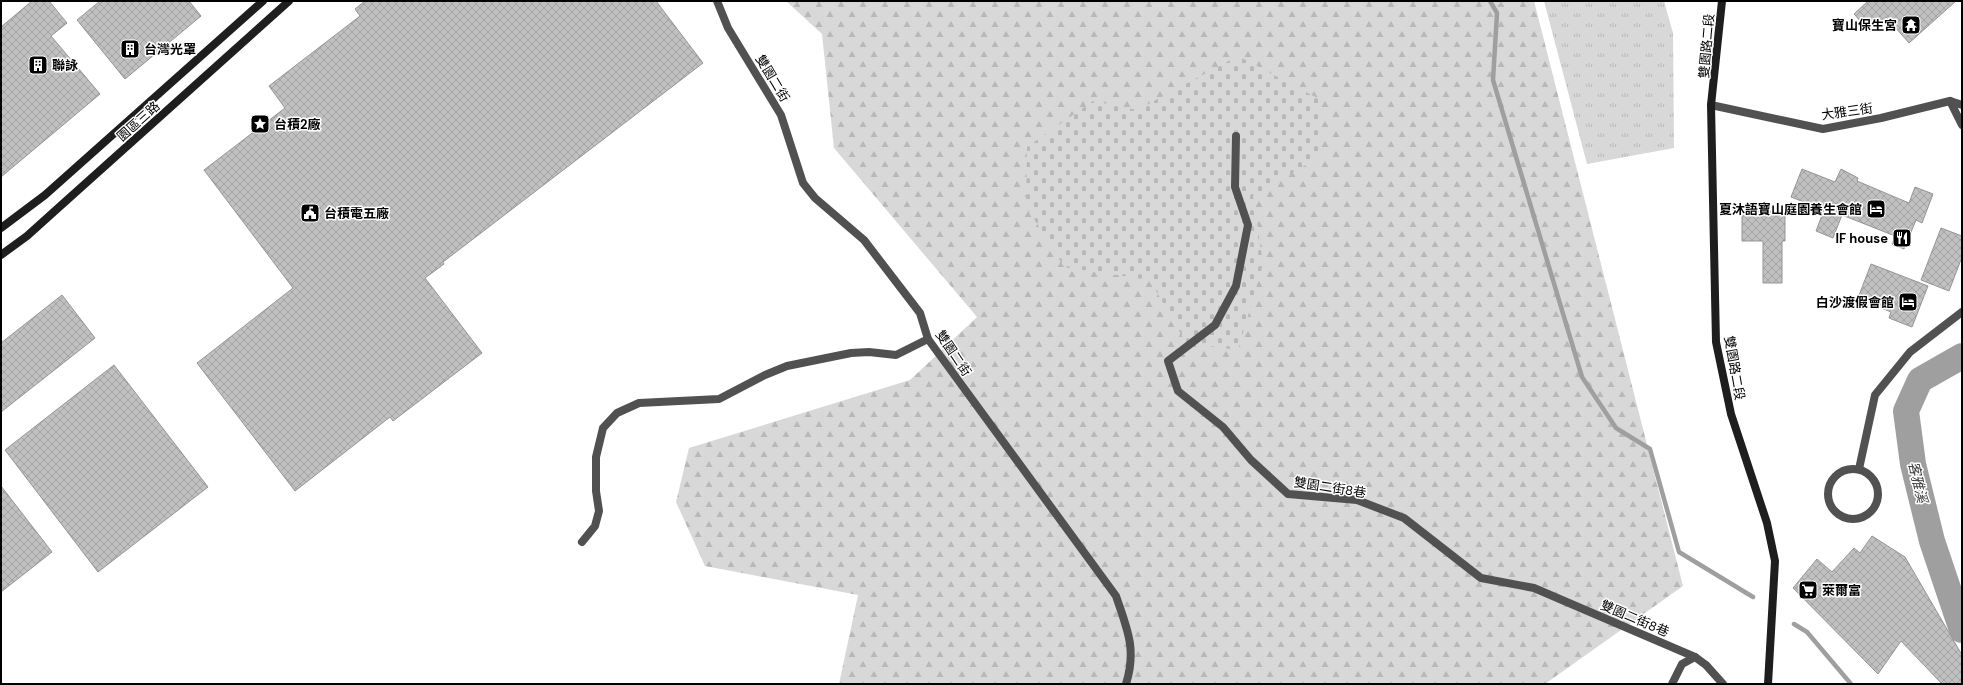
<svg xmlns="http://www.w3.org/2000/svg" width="1963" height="685" font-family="'DM Sans','Noto Sans TC',sans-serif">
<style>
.grass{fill:url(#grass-tufts)}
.forest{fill:url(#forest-firs)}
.cemetery{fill:url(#cemetery-stones)}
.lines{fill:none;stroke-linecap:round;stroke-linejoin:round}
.stream{stroke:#9f9f9f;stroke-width:4.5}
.river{stroke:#9f9f9f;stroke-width:26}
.building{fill:url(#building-cross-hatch);stroke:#959595}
.lane{stroke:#515151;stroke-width:8}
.street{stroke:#515151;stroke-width:8}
.secondary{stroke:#1e1e1e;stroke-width:8}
.labels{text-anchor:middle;stroke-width:3;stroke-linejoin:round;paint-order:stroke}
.poi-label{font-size:13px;font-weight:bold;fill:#000;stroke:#fff;text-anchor:start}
.street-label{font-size:13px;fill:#000;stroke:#fff}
.water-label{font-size:14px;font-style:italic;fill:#404040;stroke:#fff}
</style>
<defs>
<pattern id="grass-tufts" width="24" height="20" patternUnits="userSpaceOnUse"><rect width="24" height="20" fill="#d8d8d8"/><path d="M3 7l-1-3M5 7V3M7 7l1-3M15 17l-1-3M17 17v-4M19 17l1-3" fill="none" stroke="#b8b8b8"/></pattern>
<pattern id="forest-firs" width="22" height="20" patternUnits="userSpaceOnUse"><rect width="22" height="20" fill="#d8d8d8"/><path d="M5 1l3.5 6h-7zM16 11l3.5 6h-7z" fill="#b8b8b8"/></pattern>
<pattern id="cemetery-stones" width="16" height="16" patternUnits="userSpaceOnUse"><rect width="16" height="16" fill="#d8d8d8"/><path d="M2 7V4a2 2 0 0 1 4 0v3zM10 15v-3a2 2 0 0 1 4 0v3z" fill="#b8b8b8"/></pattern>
<pattern id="building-cross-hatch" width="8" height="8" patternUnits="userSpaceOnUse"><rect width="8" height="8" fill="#c0c0c0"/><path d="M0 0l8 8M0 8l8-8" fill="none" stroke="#a3a3a3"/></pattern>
</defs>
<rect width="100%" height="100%" fill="#fff"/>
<path class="grass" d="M1544 1H1664L1673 33 1674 148 1587 164Z"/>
<path class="forest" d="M786 1H1534L1683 586 1545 684H839L858 595 705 566 676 502 689 448 910 380 977 317 834 148 822 34Z"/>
<path class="cemetery" d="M1238 56 1321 100V156L1253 196 1263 264 1238 350 1186 343 1150 280 1064 267 1026 206 1027 147 1093 101 1137 110Z"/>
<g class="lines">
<g class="stream">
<path d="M1490 1 1497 13 1493 80 1582 377 1616 428 1650 449 1679 552 1753 597"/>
<path d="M1794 624 1807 632 1851 684"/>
</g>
<path class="river" d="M1962 356 1920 380 1906 411 1913 464 1932 541 1962 630"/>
</g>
<g class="building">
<path d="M32 1H49L67 23 51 36 100 94 1 177V27Z"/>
<path d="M100 1H189L201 16 125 79 77 20Z"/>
<path d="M365 1H656L703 63 443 262 444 264 425 278 482 353 393 421 390 417 295 491 197 363 293 288 204 170 285 108 269 86 360 16 355 9Z"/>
<path d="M1868 1H1956L1909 43 1886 17 1870 32 1854 14Z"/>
<path d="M1802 169 1835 182 1841 169 1858 178 1857 181 1909 203 1915 187 1933 194 1922 223 1916 220 1904 249 1892 244 1895 236 1842 215 1833 238 1816 231 1824 210 1791 197Z"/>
<path d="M1742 211H1785V241H1782V283H1763V241H1742Z"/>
<path d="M1941 228 1962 236V257L1949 291 1921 280Z"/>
<path d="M1871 264 1928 286 1912 327 1889 318 1891 312 1858 298Z"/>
<path d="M62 295 95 338 1 412V343Z"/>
<path d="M114 365 208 487 98 572 5 450Z"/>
<path d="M1 486 52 552 1 592Z"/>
<path d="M1872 536 1905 557 1962 655V684H1942L1901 641 1878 674 1793 588 1817 559 1832 572 1854 548 1860 553Z"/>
</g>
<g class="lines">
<g class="lane">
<path d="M1950 101 1962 125"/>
<path d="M1236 136 1235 187 1248 225 1236 286 1215 325 1168 361 1178 391 1223 427 1251 460 1288 494 1357 500 1404 518 1481 578 1534 588 1695 657"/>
<circle cx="1853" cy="494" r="25"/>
<path d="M1859 469 1875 395 1910 352 1962 312"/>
<path d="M582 542 595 526 599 511 596 491V457L603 428 617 413 639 403 719 399 765 375 787 366 851 353 869 352 896 355 928 339"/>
</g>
<g class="street">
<path d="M717 1 728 28 781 115 803 183 815 198 864 240 920 313 928 339 1116 596C1127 629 1137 649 1126 684"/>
<path d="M1711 105 1823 129 1881 118 1950 101 1962 105"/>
<path d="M1672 684 1682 664 1695 657 1706 665 1723 684"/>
</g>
<g class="secondary">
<path d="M1722 1 1711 105 1716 342 1731 414 1767 523 1775 561 1768 684"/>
<path d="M1 228 45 195 263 1"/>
<path d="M1 255 27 236 57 209 289 1"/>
</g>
</g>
<defs>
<symbol id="temple-square" viewBox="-11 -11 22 22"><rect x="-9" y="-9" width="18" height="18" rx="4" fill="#000" stroke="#fff"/><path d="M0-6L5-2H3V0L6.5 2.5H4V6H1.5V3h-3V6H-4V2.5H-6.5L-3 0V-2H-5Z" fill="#fff"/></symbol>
<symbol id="building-square" viewBox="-11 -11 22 22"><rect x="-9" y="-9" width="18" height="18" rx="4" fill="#000" stroke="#fff"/><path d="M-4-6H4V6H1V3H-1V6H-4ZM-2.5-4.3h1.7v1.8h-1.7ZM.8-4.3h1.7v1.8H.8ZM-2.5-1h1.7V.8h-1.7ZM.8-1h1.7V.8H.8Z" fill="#fff"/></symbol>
<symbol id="sight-square" viewBox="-11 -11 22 22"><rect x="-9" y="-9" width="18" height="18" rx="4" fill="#000" stroke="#fff"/><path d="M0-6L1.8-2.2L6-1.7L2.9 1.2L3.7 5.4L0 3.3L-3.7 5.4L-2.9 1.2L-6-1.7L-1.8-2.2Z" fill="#fff"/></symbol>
<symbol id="hotel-square" viewBox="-11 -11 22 22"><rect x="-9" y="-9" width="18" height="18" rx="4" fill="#000" stroke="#fff"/><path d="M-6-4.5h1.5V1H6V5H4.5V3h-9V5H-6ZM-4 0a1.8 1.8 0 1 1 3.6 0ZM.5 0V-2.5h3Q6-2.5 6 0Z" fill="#fff"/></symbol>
<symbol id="civic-square" viewBox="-11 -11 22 22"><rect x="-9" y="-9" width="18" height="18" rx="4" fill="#000" stroke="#fff"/><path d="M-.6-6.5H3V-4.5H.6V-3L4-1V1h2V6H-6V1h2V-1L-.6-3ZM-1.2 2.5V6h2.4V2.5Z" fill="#fff"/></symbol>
<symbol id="restaurant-square" viewBox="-11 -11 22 22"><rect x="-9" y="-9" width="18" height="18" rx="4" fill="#000" stroke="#fff"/><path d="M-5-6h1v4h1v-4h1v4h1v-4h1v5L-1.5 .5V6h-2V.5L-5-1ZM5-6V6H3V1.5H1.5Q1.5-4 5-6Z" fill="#fff"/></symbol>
<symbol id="supermarket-square" viewBox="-11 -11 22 22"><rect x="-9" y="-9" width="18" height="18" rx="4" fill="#000" stroke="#fff"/><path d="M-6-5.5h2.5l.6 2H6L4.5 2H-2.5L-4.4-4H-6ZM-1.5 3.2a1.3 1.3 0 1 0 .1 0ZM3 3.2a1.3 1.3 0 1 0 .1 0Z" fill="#fff"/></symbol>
</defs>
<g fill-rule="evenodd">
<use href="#temple-square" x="1900" y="14" width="22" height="22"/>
<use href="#building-square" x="119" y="38" width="22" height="22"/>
<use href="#building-square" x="27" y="54" width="22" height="22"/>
<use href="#sight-square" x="249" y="113" width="22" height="22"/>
<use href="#hotel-square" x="1865" y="198" width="22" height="22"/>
<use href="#civic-square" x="299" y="202" width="22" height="22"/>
<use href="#restaurant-square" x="1891" y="227" width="22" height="22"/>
<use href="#hotel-square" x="1897" y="291" width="22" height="22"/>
<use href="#supermarket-square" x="1797" y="579" width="22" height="22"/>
</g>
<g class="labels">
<g class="poi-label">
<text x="1897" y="30" text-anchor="end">寶山保生宮</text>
<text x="144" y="54">台灣光罩</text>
<text x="52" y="70">聯詠</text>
<text x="274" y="129">台積2廠</text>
<text x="1862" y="214" text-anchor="end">夏沐語寶山庭園養生會館</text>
<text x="324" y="218">台積電五廠</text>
<text x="1888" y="243" text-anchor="end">IF house</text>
<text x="1894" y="307" text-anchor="end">白沙渡假會館</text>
<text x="1822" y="595">萊爾富</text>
</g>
<g class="street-label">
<text transform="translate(1706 46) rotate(-85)" y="5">雙園路二段</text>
<text transform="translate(773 78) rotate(59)" y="5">雙園二街</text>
<text transform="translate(1847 111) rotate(-8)" y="5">大雅三街</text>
<text transform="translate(138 121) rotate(-42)" y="5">園區三路</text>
<text transform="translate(954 353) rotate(56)" y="5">雙園二街</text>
<text transform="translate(1735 368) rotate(80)" y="5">雙園路二段</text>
<text transform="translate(1330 487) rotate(9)" y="5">雙園二街8巷</text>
<text transform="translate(1635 618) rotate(23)" y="5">雙園二街8巷</text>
</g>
<g class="water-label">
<text transform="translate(1918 482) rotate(77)" y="5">客雅溪</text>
</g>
</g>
<rect width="1963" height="685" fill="none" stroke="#000000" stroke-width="4"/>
</svg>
